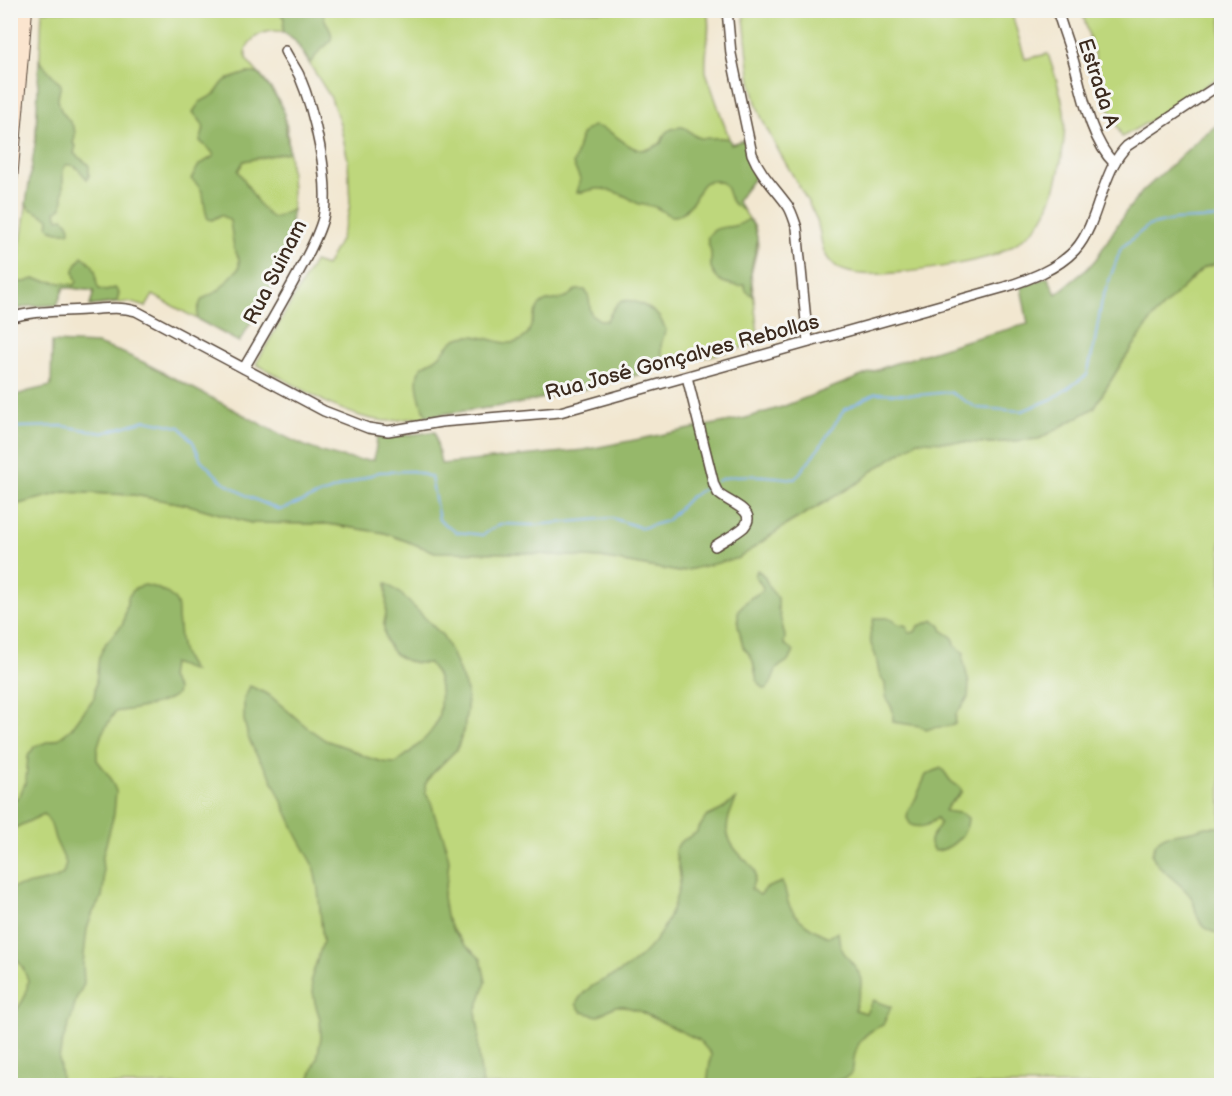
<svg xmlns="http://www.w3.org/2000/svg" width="1232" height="1096" font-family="'Balsamiq Sans',sans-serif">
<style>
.green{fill:#bed77b;stroke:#7c804c;stroke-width:1.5}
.forest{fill:#96b86b;stroke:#687144;stroke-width:1.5}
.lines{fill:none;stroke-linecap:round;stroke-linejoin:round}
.stream{stroke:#80b1ec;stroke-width:2}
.street-casing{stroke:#564639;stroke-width:12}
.secondary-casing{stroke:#564639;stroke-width:16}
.street{stroke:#fff;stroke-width:9}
.secondary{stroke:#fbe5cf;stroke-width:14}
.labels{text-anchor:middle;stroke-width:6;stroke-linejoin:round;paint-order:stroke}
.street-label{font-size:21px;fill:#3b2a1e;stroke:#f6f6f2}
</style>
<rect width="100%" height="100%" fill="#f6f6f2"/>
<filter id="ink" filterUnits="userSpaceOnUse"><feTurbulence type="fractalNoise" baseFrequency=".0167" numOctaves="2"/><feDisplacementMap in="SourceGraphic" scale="12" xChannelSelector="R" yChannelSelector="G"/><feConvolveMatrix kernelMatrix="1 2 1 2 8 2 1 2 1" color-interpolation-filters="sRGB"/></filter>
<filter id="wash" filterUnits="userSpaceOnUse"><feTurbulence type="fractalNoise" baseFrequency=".008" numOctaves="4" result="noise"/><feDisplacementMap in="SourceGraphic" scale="24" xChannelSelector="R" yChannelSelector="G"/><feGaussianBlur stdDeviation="1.35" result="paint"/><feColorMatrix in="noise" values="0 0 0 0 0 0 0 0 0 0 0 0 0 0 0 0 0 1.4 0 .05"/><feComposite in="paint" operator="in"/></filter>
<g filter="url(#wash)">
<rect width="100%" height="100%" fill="#f2e7d0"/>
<g class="green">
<path d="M42 11H707C712 31 704 51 706 72L731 144 744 140 748 158 757 174 737 201 755 227 757 238 758 245 751 274 759 343 576 391 516 404 391 421C369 421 348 412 329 404L256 364 314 262 326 266 340 240 348 215 350 204 348 160 340 124 331 98 294 39C289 34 283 31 276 31 261 30 241 43 247 60 259 75 275 90 282 108 288 121 288 139 289 153 292 182 294 211 289 239 282 275 258 311 239 342L153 295 146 307 129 302 90 306 94 291 64 287 57 305 29 306 11 311 36 138Z"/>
<path d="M743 11H1011L1025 59 1048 54C1054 73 1061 91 1064 111 1067 142 1057 204 1035 228 1025 238 1010 248 997 254 985 259 971 261 958 264 940 267 922 271 904 272 884 274 849 279 833 264 819 252 822 233 816 218 799 182 775 150 760 114 747 81 748 44 743 11Z"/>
<path d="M1082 11H1221V75L1169 110 1122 137 1109 108Z"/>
<path d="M1221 262V1085H11L10 506 65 492 134 495 189 505 251 523 328 524 385 533 435 552 523 553 601 558 679 572 739 557 786 525 861 481 871 472 918 440 991 443 1039 439 1094 408 1121 364 1154 316 1203 268Z"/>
</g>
<g class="forest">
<path d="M278 11H323C323 20 328 24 331 33 334 42 324 46 319 52 315 56 314 60 310 63L294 39 283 32 284 18Z"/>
<path d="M39 60 61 85C60 89 58 95 58 99 58 118 82 122 73 143L76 146 74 153C78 159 86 160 89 166V176L87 179C81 173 76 163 65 165L63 170V200L62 207 56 212 58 219 63 218C67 221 72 227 69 232 62 232 54 233 48 227L49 219 47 217 30 209 26 204 36 138Z"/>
<path d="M247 73H253L259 74 277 98 283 110 289 152 244 161 238 171C248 183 260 213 274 218L292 210C291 224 289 238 286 251 276 284 257 313 239 342L197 319 198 309 201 301 204 298 218 291 239 268V259L234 248 230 221 221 215 212 220 208 219C201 202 209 193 191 179L199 165 214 156 212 152 200 141C207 123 203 126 193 112L200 102 215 94 222 84 226 80Z"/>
<path d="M1221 122V262L1203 268 1154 316 1121 364 1094 408 1039 439 991 443 918 441 871 472 861 481 786 525 739 558 679 572 601 558 523 553 435 552 385 533 328 524 251 523 189 505 134 495 65 492 11 506 10 397 29 391 51 386 52 342 97 344 123 353 145 363C178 380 211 398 244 415 284 437 327 462 374 460L377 438 435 432 441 464 584 450 746 418 782 407 890 365 968 340 1028 324 1021 287 1048 277 1056 294 1087 269 1096 259 1125 213 1142 192 1200 138Z"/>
<path d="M593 126C622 129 629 164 661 143 664 134 665 130 676 128 680 127 681 126 685 128 691 131 693 137 701 138 710 139 719 136 729 139L731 144 744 140 748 158 757 174 737 201 743 210C739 208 735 206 732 202 726 194 731 181 712 181 700 181 699 192 694 200 690 206 681 217 673 216 667 216 662 210 657 208 651 205 645 205 639 204 634 202 631 199 627 197 618 193 605 188 596 189 590 190 583 192 577 193L580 179 573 164C580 149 575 134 593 126Z"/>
<path d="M747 220H750C764 242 753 250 751 272 751 280 752 288 753 296L746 291 744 284 740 286C728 284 715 283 711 267 710 262 712 257 711 253 710 244 703 239 712 232 718 226 727 228 734 226 739 225 743 223 747 220Z"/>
<path d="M82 256C86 259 92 263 94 268 98 275 94 281 99 289L106 291 115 288 119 293 117 302 90 306 94 291 64 287 57 305 29 306 11 311 15 282H25L34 279 75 285 77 281C70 268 76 268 82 256Z"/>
<path d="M576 290H585C591 297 589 305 591 314L600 320 606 321C611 315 613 306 620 302 632 296 652 309 659 317 662 321 664 326 666 330 659 346 659 352 668 367L576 391 516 404 427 416C421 406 412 379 421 368 426 362 435 361 440 355 451 344 452 337 470 336 486 335 505 348 519 341 534 334 530 317 539 306 548 297 555 302 565 298 569 296 572 292 576 290Z"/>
<path d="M757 570C766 575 766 582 771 590 773 593 776 595 778 598V608L785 636 784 644 794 651C790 664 782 662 776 670 772 677 773 684 766 689L763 688 757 681 753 661 749 654 743 647 738 625V610L749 599 762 591 763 587 755 576Z"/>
<path d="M386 583 402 595 443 636 452 654 467 691V708L464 730 457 749 431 775 425 785 426 794 431 802 435 816 444 838 449 860 447 880 443 896 446 916 453 930 463 943 481 959 486 982 476 1012 479 1032 478 1048 480 1066 483 1085H309L310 1077 317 1059 321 1037 320 1019 315 1003 311 979 323 942 318 889 313 864 298 837 270 775 256 754 248 737 244 720V699L250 686 269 695 308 728 325 740 348 748 366 757 383 762 396 763C407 755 428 738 434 727 442 714 442 689 437 675 435 671 431 667 429 663 404 665 385 654 384 627 383 622 386 617 386 612 387 603 386 593 386 583Z"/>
<path d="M145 585C156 587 172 593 177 604 178 607 178 614 178 618 181 642 178 650 193 671L172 663 170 678 177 689 176 695C160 706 134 709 115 712L102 733 97 749V760L110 777 116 791 114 814 102 859 104 883 102 897 93 912 87 929 83 964 84 984 76 999 72 1016 62 1043 59 1059 62 1085H11V1014L18 1008 22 1002 26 994 28 980 23 968 11 951V888L55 879 63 874 66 863 55 839 51 824 44 814 11 830V803L20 795 26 781 28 756 35 746 58 739 71 729 94 698 99 657 106 643 123 624 128 597 135 588Z"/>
<path d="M874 618H887L893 620 898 624 907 626 909 633 915 632 918 626 934 620 941 626 943 631C949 636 955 636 955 645L964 653 963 659 969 684 968 698 956 714 955 724C946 729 937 725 926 730L920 726 893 722V711L886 696 885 684 879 673 876 657 871 644 870 635Z"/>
<path d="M941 768C946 772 947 778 952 782 957 786 959 785 962 791 957 799 949 802 945 811L959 813 964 815 968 818C968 834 951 850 935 851 922 839 937 834 940 823L937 818C929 825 923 829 911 825L907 818 908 811 916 798 926 775Z"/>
<path d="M737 798C724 823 722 837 742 857 746 861 753 866 755 871 757 878 753 883 751 889L760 895 766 888 782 882C786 889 786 897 789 905 796 920 814 931 829 937L838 932C839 937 839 943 841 947 845 958 857 965 860 976 864 989 856 998 855 1010L866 1013 873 1000 891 1007 883 1025C867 1031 856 1041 854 1059 853 1066 854 1072 848 1076 839 1083 827 1081 816 1086L707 1085 711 1054 699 1040 639 1011 624 1006H615L598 1016 582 1012 576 1004C587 984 602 982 620 972 647 955 664 934 674 904 677 896 680 886 680 877 680 868 676 858 675 850L680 842 696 833 706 817 721 810Z"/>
<path d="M1207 827H1221V934C1213 933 1206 930 1201 923 1195 916 1196 905 1191 897 1180 881 1159 872 1152 855 1156 831 1174 835 1192 831 1197 830 1202 828 1207 827Z"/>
</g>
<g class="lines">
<g class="stream">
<path d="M10 429 20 427 63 426 103 433 146 420 180 427 193 442 201 460 222 481 249 497 280 510 379 472 413 471 431 477 439 520 456 532 483 535 500 524 534 525 612 518 642 528 667 521 690 497 712 484"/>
<path d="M717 481C735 471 775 477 795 479L819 448 844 410 876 393 918 395 950 392 977 408 1022 411 1052 399 1087 375 1094 346 1102 300 1121 248 1148 226 1174 220 1222 218"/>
</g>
</g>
</g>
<g filter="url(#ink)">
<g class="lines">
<defs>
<g id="street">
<path d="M727 10 731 54 752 154C760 174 775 188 788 206 792 212 794 220 797 228L808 342"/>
<path d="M1057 10C1062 27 1068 43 1073 59 1082 90 1090 140 1114 163"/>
<path d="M10 318C34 310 60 312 85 310 102 309 119 306 136 311L324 411 368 428 388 431 441 422 560 412 1005 287C1030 279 1057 269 1075 250 1088 236 1095 213 1101 195 1108 177 1113 160 1127 146L1222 83"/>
<path d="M244 368C264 334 284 300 303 264 310 250 319 234 323 218 331 181 314 110 299 75 295 67 289 59 285 51"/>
<path d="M687 377 714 485C715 487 717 491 718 493 726 502 759 510 744 527 736 534 724 540 715 546"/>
</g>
<path id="secondary" d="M10 180 25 10"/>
</defs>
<use href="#street" class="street-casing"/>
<use href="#secondary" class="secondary-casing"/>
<use href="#street" class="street"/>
<use href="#secondary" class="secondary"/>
</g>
</g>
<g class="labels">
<g class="street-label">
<text transform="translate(1099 83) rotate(72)" y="7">Estrada A</text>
<text transform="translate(275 272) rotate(-63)" y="7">Rua Suinam</text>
<text transform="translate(682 357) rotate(-15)" y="7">Rua José Gonçalves Rebollas</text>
</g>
</g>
<rect width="1232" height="1096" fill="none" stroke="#f6f6f2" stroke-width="36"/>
</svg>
